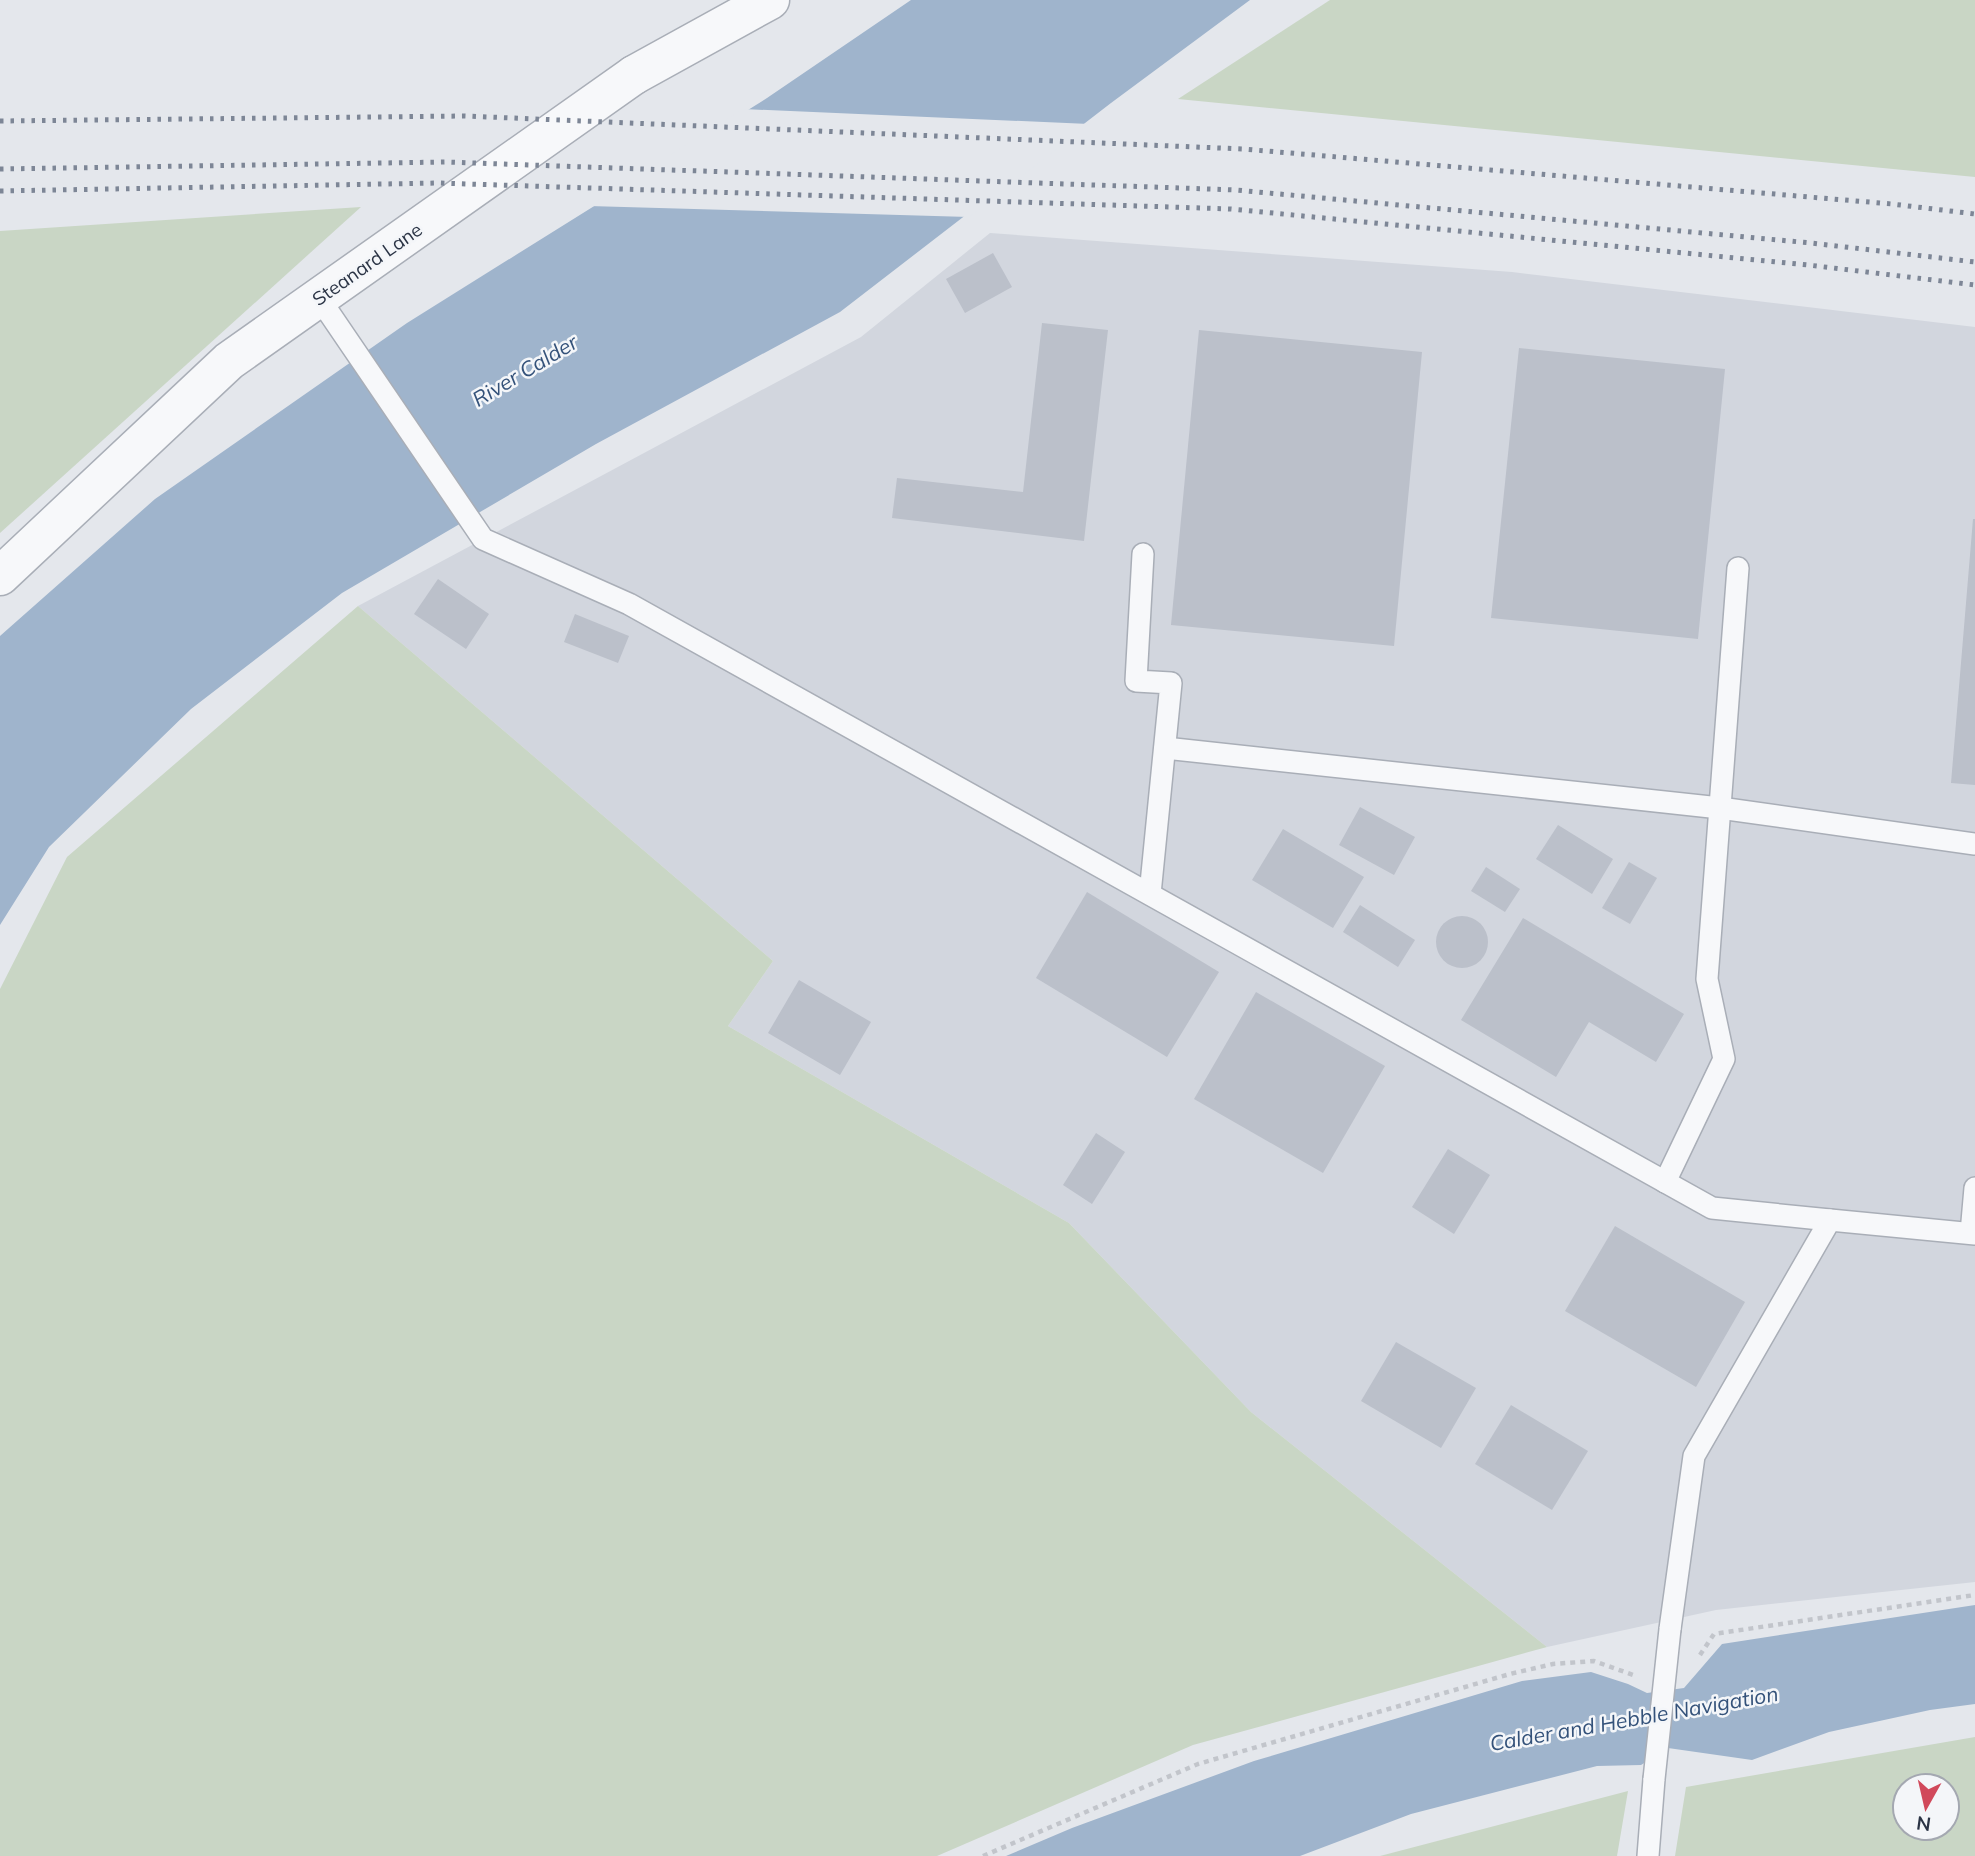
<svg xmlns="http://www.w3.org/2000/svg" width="1975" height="1856" font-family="Mulish,sans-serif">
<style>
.built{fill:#d2d6de}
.green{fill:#c9d6c5;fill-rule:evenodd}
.water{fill:#9fb4cc}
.pier{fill:#e4e7ec}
.building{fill:#bbc0ca}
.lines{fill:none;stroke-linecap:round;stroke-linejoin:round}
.service-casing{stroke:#a9aeb7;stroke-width:24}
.minor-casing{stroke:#a9aeb7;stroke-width:41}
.tertiary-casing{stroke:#a9aeb7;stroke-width:41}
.path{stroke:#c2c5cb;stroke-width:4.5;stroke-dasharray:5 5;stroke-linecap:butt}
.service{stroke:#f7f8fa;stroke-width:21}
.minor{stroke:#f7f8fa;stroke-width:38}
.tertiary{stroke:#f7f8fa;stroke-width:38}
.rail{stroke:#7d8696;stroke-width:5;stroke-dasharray:3.5 7;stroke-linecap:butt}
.service-bridge-casing{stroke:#a9aeb7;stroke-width:24;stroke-linecap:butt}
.service-bridge{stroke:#f7f8fa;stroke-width:21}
.labels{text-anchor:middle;stroke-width:5;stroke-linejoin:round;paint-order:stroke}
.street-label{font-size:19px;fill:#2b3445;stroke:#f4f6f9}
.water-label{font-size:21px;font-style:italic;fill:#34527a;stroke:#f4f6f9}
</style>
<rect width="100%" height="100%" fill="#e4e7ec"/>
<path class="built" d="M990 233 1512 272 1975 327V1582L1716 1610 1547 1647 1251 1412 1069 1223 728 1026 773 961 358 606 861 337Z"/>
<g class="green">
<path d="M1330 0H1975V177L1178 99Z"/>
<path d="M361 207 0 533V231Z"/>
<path d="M358 606 773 961 728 1026 1069 1223 1251 1412 1547 1647 1193 1745 937 1856H0V989L67 857Z"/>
<path d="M1975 1737V1856H1675L1686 1787ZM1905 1786H1947V1828H1905Z"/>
<path d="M1628 1791 1617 1856H1380Z"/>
</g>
<g class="water">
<path d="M911 0H1250L1111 103 840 312 596 444 342 593 191 709 49 847 0 925V636L155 499 407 323 767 98Z"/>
<path d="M1975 1605V1704L1930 1710 1829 1732 1752 1760 1668 1748 1641 1765 1597 1766 1411 1814 1300 1856H1006L1072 1828 1254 1761 1522 1681 1591 1672 1628 1684 1647 1693 1684 1688 1722 1644Z"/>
</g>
<path class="pier" d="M743 109 1089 124 969 217 589 206Z"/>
<g class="building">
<path d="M993 253 1012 287 965 313 946 279Z"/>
<path d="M1042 323 1108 330 1084 541 892 518 897 478 1023 492Z"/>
<path d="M1199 330 1422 352 1394 646 1171 625Z"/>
<path d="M1519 348 1725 369 1698 639 1491 618Z"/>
<path d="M1973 519H1975V785L1951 783Z"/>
<path d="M438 579 489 614 466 649 414 614Z"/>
<path d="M575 614 629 636 618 663 564 642Z"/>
<path d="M1360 807 1415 837 1394 875 1339 845Z"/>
<path d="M1558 825 1613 859 1592 894 1536 859Z"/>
<path d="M1283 829 1364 877 1333 928 1252 880Z"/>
<path d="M1629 862 1657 878 1630 924 1602 908Z"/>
<path d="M1486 867 1520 889 1505 912 1471 891Z"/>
<path d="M1087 892 1219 972 1167 1057 1036 978Z"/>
<path d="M1360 905 1415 940 1398 967 1343 932Z"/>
<circle cx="1462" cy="942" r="26"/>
<path d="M1523 918 1684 1014 1656 1062 1589 1022 1556 1077 1461 1020Z"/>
<path d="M799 980 871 1022 840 1075 768 1033Z"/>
<path d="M1256 992 1385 1066 1323 1173 1194 1099Z"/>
<path d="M1096 1133 1125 1152 1092 1204 1063 1185Z"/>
<path d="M1448 1149 1490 1175 1454 1234 1412 1207Z"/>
<path d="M1615 1226 1745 1302 1696 1387 1565 1311Z"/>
<path d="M1396 1342 1476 1388 1441 1448 1361 1401Z"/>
<path d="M1511 1405 1588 1451 1552 1510 1475 1464Z"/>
</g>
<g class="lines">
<defs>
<g id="service">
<path d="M319 298 483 539 629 604 1712 1208 1830 1220"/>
<path d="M1143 554 1136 681 1171 683 1150 894"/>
<path d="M1165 748 1720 808 1975 844"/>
<path d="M1665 1182 1724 1059 1707 979 1738 568"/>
<path d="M1971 1233 1975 1188"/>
<path d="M1670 1629 1694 1456 1830 1220 1975 1234"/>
<path d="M1648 1856 1654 1779"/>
</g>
<path id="minor" d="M634 75 770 0"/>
<path id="tertiary" d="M0 576 229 361 634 75"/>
</defs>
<use href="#service" class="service-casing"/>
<use href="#minor" class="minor-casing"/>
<use href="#tertiary" class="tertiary-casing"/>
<g class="path">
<path d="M1700 1655 1714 1634 1975 1595"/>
<path d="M983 1856 1198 1764 1510 1674 1553 1664 1594 1661 1636 1676"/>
</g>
<use href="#service" class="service"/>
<use href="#minor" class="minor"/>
<use href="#tertiary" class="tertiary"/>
<g class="rail">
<path d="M0 121 465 116 1243 149 1892 204 1975 214"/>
<path d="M0 169 446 162 1236 190 1811 243 1975 262"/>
<path d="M0 191 438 183 1231 209 1808 265 1975 285"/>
</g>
<defs>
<path id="service-bridge" d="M1654 1779 1670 1629"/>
</defs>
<use href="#service-bridge" class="service-bridge-casing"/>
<use href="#service-bridge" class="service-bridge"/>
</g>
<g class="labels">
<g class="street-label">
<text transform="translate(367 264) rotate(-35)" y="7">Steanard Lane</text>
</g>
<g class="water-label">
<text transform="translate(525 371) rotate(-31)" y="7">River Calder</text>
<text transform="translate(1634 1719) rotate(-10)" y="7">Calder and Hebble Navigation</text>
</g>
</g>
<g transform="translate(1926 1807) rotate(188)"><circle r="33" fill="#f4f6f9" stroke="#a4a8b1" stroke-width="2"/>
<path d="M0-5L12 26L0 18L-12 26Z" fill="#d1495b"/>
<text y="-10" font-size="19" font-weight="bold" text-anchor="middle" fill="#2b3445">N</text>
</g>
</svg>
